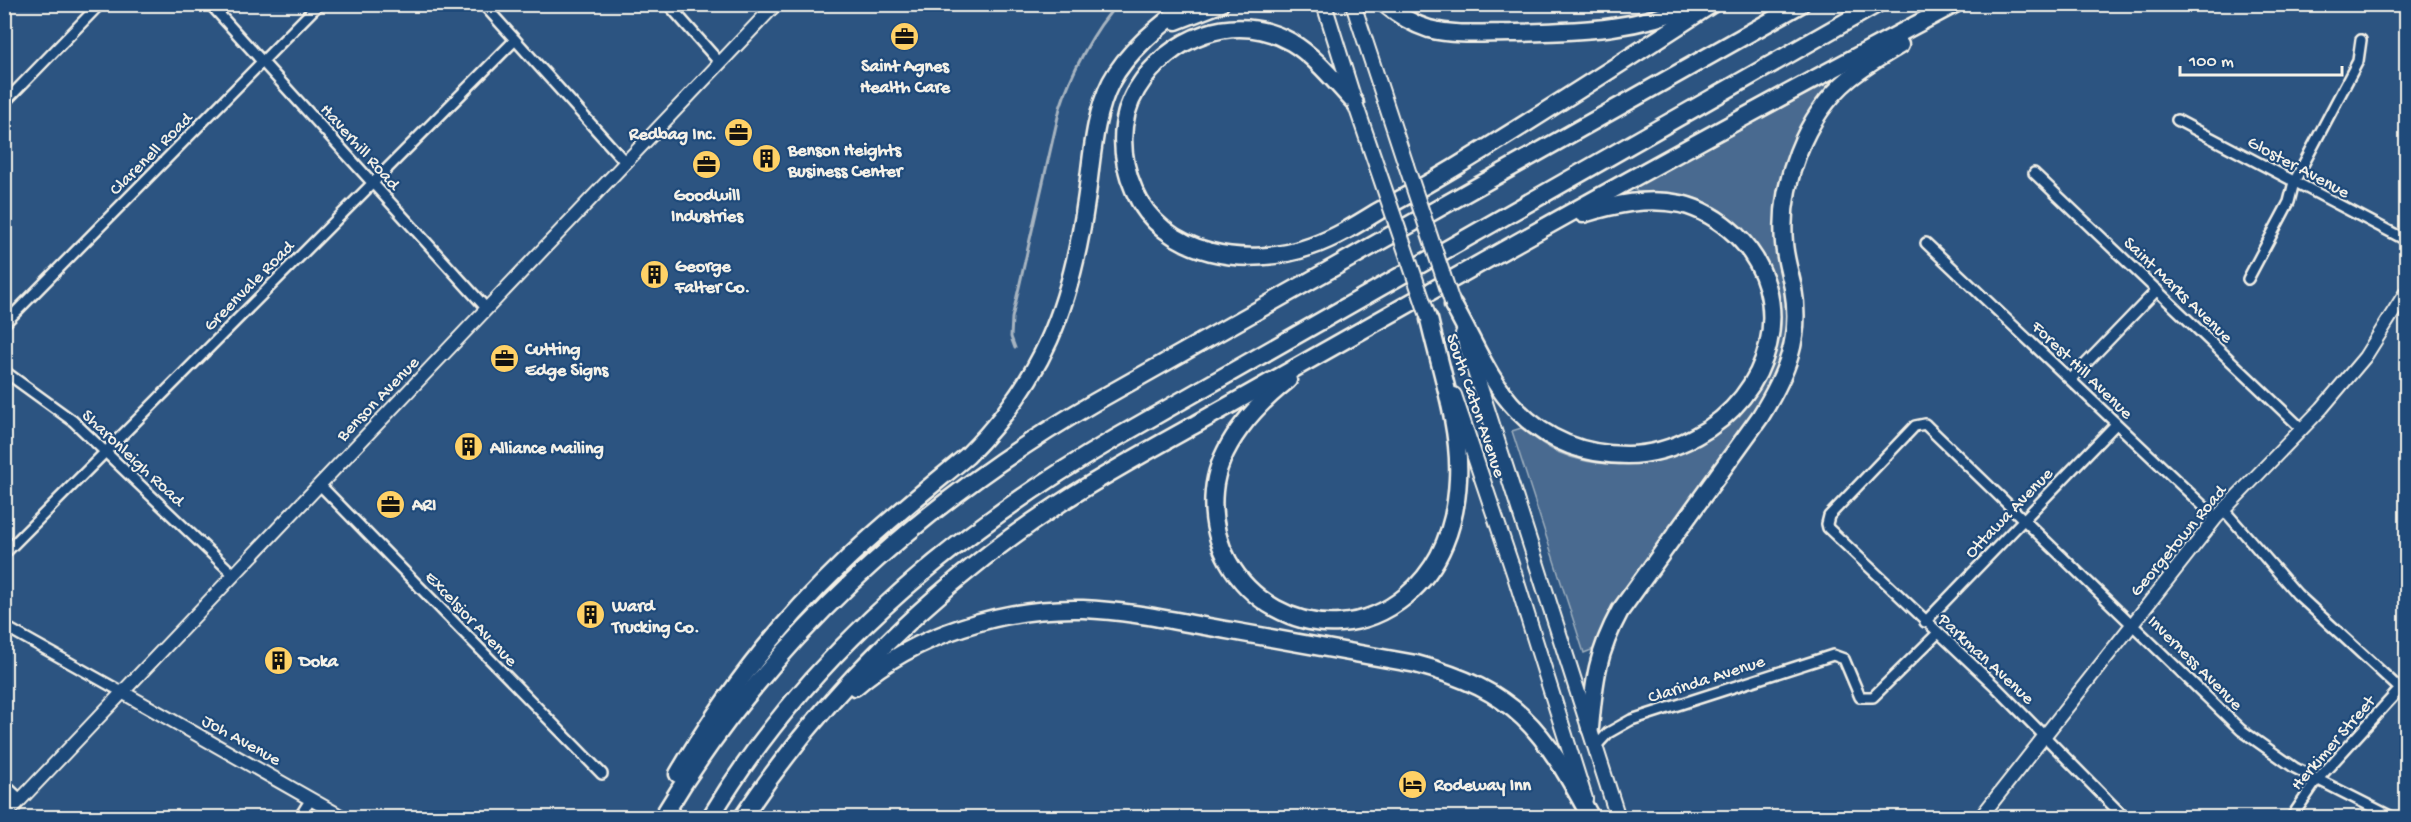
<svg xmlns="http://www.w3.org/2000/svg" width="2411" height="822" font-family="'Gochi Hand',sans-serif">
<style>
.green{fill:#496b90;stroke:#9eaebc;stroke-width:1.5}
.lines{fill:none;stroke-linecap:round;stroke-linejoin:round}
.stream{stroke:#a7b4c0;stroke-width:3}
.street-casing{stroke:#f4f1e8;stroke-width:14}
.secondary-casing{stroke:#f4f1e8;stroke-width:16}
.primary-casing{stroke:#f4f1e8;stroke-width:18}
.highway-casing{stroke:#f4f1e8;stroke-width:21}
.street{stroke:#1f4a7a;stroke-width:9}
.secondary{stroke:#1f4a7a;stroke-width:12}
.primary{stroke:#1f4a7a;stroke-width:14}
.highway{stroke:#1f4a7a;stroke-width:16}
.primary-bridge-casing{stroke:#f4f1e8;stroke-width:18;stroke-linecap:butt}
.primary-bridge{stroke:#1f4a7a;stroke-width:14}
.labels{text-anchor:middle;stroke-width:4.5;stroke-linejoin:round;paint-order:stroke}
.poi-label{font-size:18px;font-weight:bold;fill:#f4f1e8;stroke:#1f4a7a;text-anchor:start}
.street-label{font-size:18px;fill:#f4f1e8;stroke:#1f4a7a}
</style>
<rect width="100%" height="100%" fill="#2c5481"/>
<filter id="ink" filterUnits="userSpaceOnUse"><feTurbulence type="fractalNoise" baseFrequency=".0167" numOctaves="2"/><feDisplacementMap in="SourceGraphic" scale="12" xChannelSelector="R" yChannelSelector="G"/><feConvolveMatrix kernelMatrix="1 2 1 2 8 2 1 2 1" color-interpolation-filters="sRGB"/></filter>
<g filter="url(#ink)">
<path class="green" d="M1837 78 1810 113 1793 148 1788 296 1789 323 1783 358 1756 410 1642 567 1603 625 1594 649 1584 653 1512 431 1521 428C1532 436 1543 445 1555 451 1637 487 1738 448 1772 364 1798 296 1755 211 1684 195 1669 191 1653 192 1638 192L1632 188Z"/>
<g class="lines">
<path class="stream" d="M1015 348 1011 337 1012 318 1060 108C1070 76 1094 28 1118 4"/>
<defs>
<g id="street">
<path d="M210 4 487 309"/>
<path d="M483 4 626 163"/>
<path d="M668 4 720 63"/>
<path d="M4 103 100 4"/>
<path d="M2177 120 2406 240"/>
<path d="M2034 173 2301 428"/>
<path d="M1926 243 2216 518"/>
<path d="M2248 279 2289 202 2294 182 2358 61 2361 40"/>
<path d="M4 324 319 4"/>
<path d="M4 371 73 421 234 575"/>
<path d="M2071 379 2157 290"/>
<path d="M320 485 602 774"/>
<path d="M2224 510 2297 594 2400 689 2317 780 2291 818"/>
<path d="M4 554 515 40"/>
<path d="M1925 622 2116 424"/>
<path d="M4 626 122 692"/>
<path d="M1596 746 1608 733 1631 720 1833 655 1844 659 1860 697H1873L1937 634"/>
<path d="M4 784 21 800"/>
<path d="M299 818 311 799"/>
<path d="M2125 818 1995 686 1828 528 1827 524 1829 516 1915 426 1925 424 1929 428 2241 730 2295 768 2394 818"/>
</g>
<g id="secondary">
<path d="M122 692 344 818"/>
<path d="M4 817 776 4"/>
<path d="M1980 818 2216 518 2322 408 2365 357 2406 292"/>
</g>
<g id="primary">
<path d="M1324 4 1354 100"/>
<path d="M1353 4 1406 165"/>
<path d="M1463 334 1618 818"/>
<path d="M1454 395 1514 573 1585 799"/>
</g>
<g id="highway">
<path d="M1385 4C1398 15 1413 24 1429 29 1456 36 1484 33 1512 33 1580 31 1633 31 1697 4"/>
<path d="M1176 21 1220 4"/>
<path d="M1355 103C1335 82 1316 57 1291 42 1234 10 1169 37 1137 89 1118 120 1120 158 1134 190 1163 257 1249 269 1312 246 1335 238 1356 225 1377 212 1403 198 1429 183 1454 168 1541 115 1626 60 1712 4"/>
<path d="M1453 305C1472 338 1490 383 1517 410 1546 440 1584 455 1627 455 1652 455 1674 448 1696 436 1770 397 1801 299 1736 235 1721 221 1702 209 1681 204 1648 197 1616 204 1583 214"/>
<path d="M1288 380C1254 407 1218 446 1214 491 1204 596 1324 664 1406 596 1441 567 1456 524 1458 479 1461 428 1440 368 1429 319"/>
<path d="M855 687C915 634 1004 607 1083 609 1133 611 1183 623 1232 631 1293 642 1354 653 1416 664 1517 691 1543 729 1591 818"/>
<path d="M1590 728C1594 681 1597 653 1620 611L1760 417C1786 375 1802 339 1793 288 1790 273 1785 258 1784 243 1779 185 1804 116 1850 78 1865 66 1883 55 1900 45"/>
<path d="M678 774C723 697 777 626 843 563 882 525 925 491 967 456 1043 380 1071 306 1086 201 1092 162 1093 117 1111 82 1128 50 1160 26 1188 4"/>
<path d="M662 818C767 642 919 504 1095 402L1801 4"/>
<path d="M710 818C807 656 955 532 1116 438L1877 4"/>
<path d="M742 818C825 693 936 584 1062 502 1105 474 1151 449 1196 424 1263 386 1330 348 1396 311 1581 206 1767 103 1955 4"/>
</g>
</defs>
<use href="#street" class="street-casing"/>
<use href="#secondary" class="secondary-casing"/>
<use href="#primary" class="primary-casing"/>
<use href="#highway" class="highway-casing"/>
<use href="#street" class="street"/>
<use href="#secondary" class="secondary"/>
<use href="#primary" class="primary"/>
<use href="#highway" class="highway"/>
<defs>
<g id="primary-bridge">
<path d="M1355 103 1429 319"/>
<path d="M1406 165 1453 305"/>
</g>
</defs>
<use href="#primary-bridge" class="primary-bridge-casing"/>
<use href="#primary-bridge" class="primary-bridge"/>
</g>
</g>
<defs>
<symbol id="office-disc" viewBox="-11 -11 22 22"><circle r="9.5" fill="#ffd166" stroke="#1f4a7a"/><path d="M-6-3h4V-5.5h4V-3h4V5H-6ZM-1-4.5V-3h2v-1.5ZM-6 0V1H6V0Z" fill="#111"/></symbol>
<symbol id="building-disc" viewBox="-11 -11 22 22"><circle r="9.5" fill="#ffd166" stroke="#1f4a7a"/><path d="M-4-6H4V6H1V3H-1V6H-4ZM-2.5-4.3h1.7v1.8h-1.7ZM.8-4.3h1.7v1.8H.8ZM-2.5-1h1.7V.8h-1.7ZM.8-1h1.7V.8H.8Z" fill="#111"/></symbol>
<symbol id="hotel-disc" viewBox="-11 -11 22 22"><circle r="9.5" fill="#ffd166" stroke="#1f4a7a"/><path d="M-6-4.5h1.5V1H6V5H4.5V3h-9V5H-6ZM-4 0a1.8 1.8 0 1 1 3.6 0ZM.5 0V-2.5h3Q6-2.5 6 0Z" fill="#111"/></symbol>
</defs>
<g fill-rule="evenodd">
<use href="#office-disc" x="888" y="20" width="33" height="33"/>
<use href="#office-disc" x="722" y="116" width="33" height="33"/>
<use href="#building-disc" x="750" y="142" width="33" height="33"/>
<use href="#office-disc" x="690" y="148" width="33" height="33"/>
<use href="#building-disc" x="638" y="258" width="33" height="33"/>
<use href="#office-disc" x="488" y="342" width="33" height="33"/>
<use href="#building-disc" x="452" y="430" width="33" height="33"/>
<use href="#office-disc" x="374" y="488" width="33" height="33"/>
<use href="#building-disc" x="574" y="598" width="33" height="33"/>
<use href="#building-disc" x="262" y="644" width="33" height="33"/>
<use href="#hotel-disc" x="1396" y="768" width="33" height="33"/>
</g>
<g class="labels">
<g class="poi-label">
<text x="905" y="71" text-anchor="middle">Saint Agnes<tspan x="905" dy="21">Health Care</tspan></text>
<text x="717" y="139" text-anchor="end">Redbag Inc.</text>
<text x="788" y="155">Benson Heights<tspan x="788" dy="21">Business Center</tspan></text>
<text x="707" y="200" text-anchor="middle">Goodwill<tspan x="707" dy="21">Industries</tspan></text>
<text x="675" y="271">George<tspan x="675" dy="21">Falter Co.</tspan></text>
<text x="525" y="354">Cutting<tspan x="525" dy="21">Edge Signs</tspan></text>
<text x="490" y="453">Alliance Mailing</text>
<text x="412" y="510">ARI</text>
<text x="612" y="611">Ward<tspan x="612" dy="21">Trucking Co.</tspan></text>
<text x="299" y="666">Doka</text>
<text x="1434" y="790">Rodeway Inn</text>
</g>
<g class="street-label">
<text transform="translate(361 146) rotate(48)" y="6">Haverhill Road</text>
<text transform="translate(150 153) rotate(-45)" y="6">Clarenell Road</text>
<text transform="translate(2299 166) rotate(28)" y="6">Gloster Avenue</text>
<text transform="translate(248 285) rotate(-45)" y="6">Greenvale Road</text>
<text transform="translate(2179 289) rotate(44)" y="6">Saint Marks Avenue</text>
<text transform="translate(2083 369) rotate(44)" y="6">Forest Hill Avenue</text>
<text transform="translate(377 398) rotate(-46)" y="6">Benson Avenue</text>
<text transform="translate(1477 405) rotate(71)" y="6">South Caton Avenue</text>
<text transform="translate(134 457) rotate(43)" y="6">Sharonleigh Road</text>
<text transform="translate(2008 512) rotate(-46)" y="6">Ottawa Avenue</text>
<text transform="translate(2177 540) rotate(-50)" y="6">Georgetown Road</text>
<text transform="translate(472 618) rotate(46)" y="6">Excelsior Avenue</text>
<text transform="translate(1987 658) rotate(43)" y="6">Parkman Avenue</text>
<text transform="translate(2196 662) rotate(45)" y="6">Inverness Avenue</text>
<text transform="translate(1706 678) rotate(-18)" y="6">Clarinda Avenue</text>
<text transform="translate(242 739) rotate(29)" y="6">Joh Avenue</text>
<text transform="translate(2332 742) rotate(-49)" y="6">Herkimer Street</text>
</g>
</g>
<rect width="2411" height="822" fill="none" stroke="#1f4a7a" stroke-width="24"/>
<rect x="12" y="12" width="2387" height="798" fill="none" stroke="#f4f1e8" stroke-width="2" filter="url(#ink)"/>
<path d="M2180 66v9h162v-9" fill="none" stroke="#f4f1e8" stroke-width="3"/>
<text x="2189" y="66" font-size="18" fill="#f4f1e8" stroke="#1f4a7a" stroke-width="4.5" paint-order="stroke">100 m</text>
</svg>
